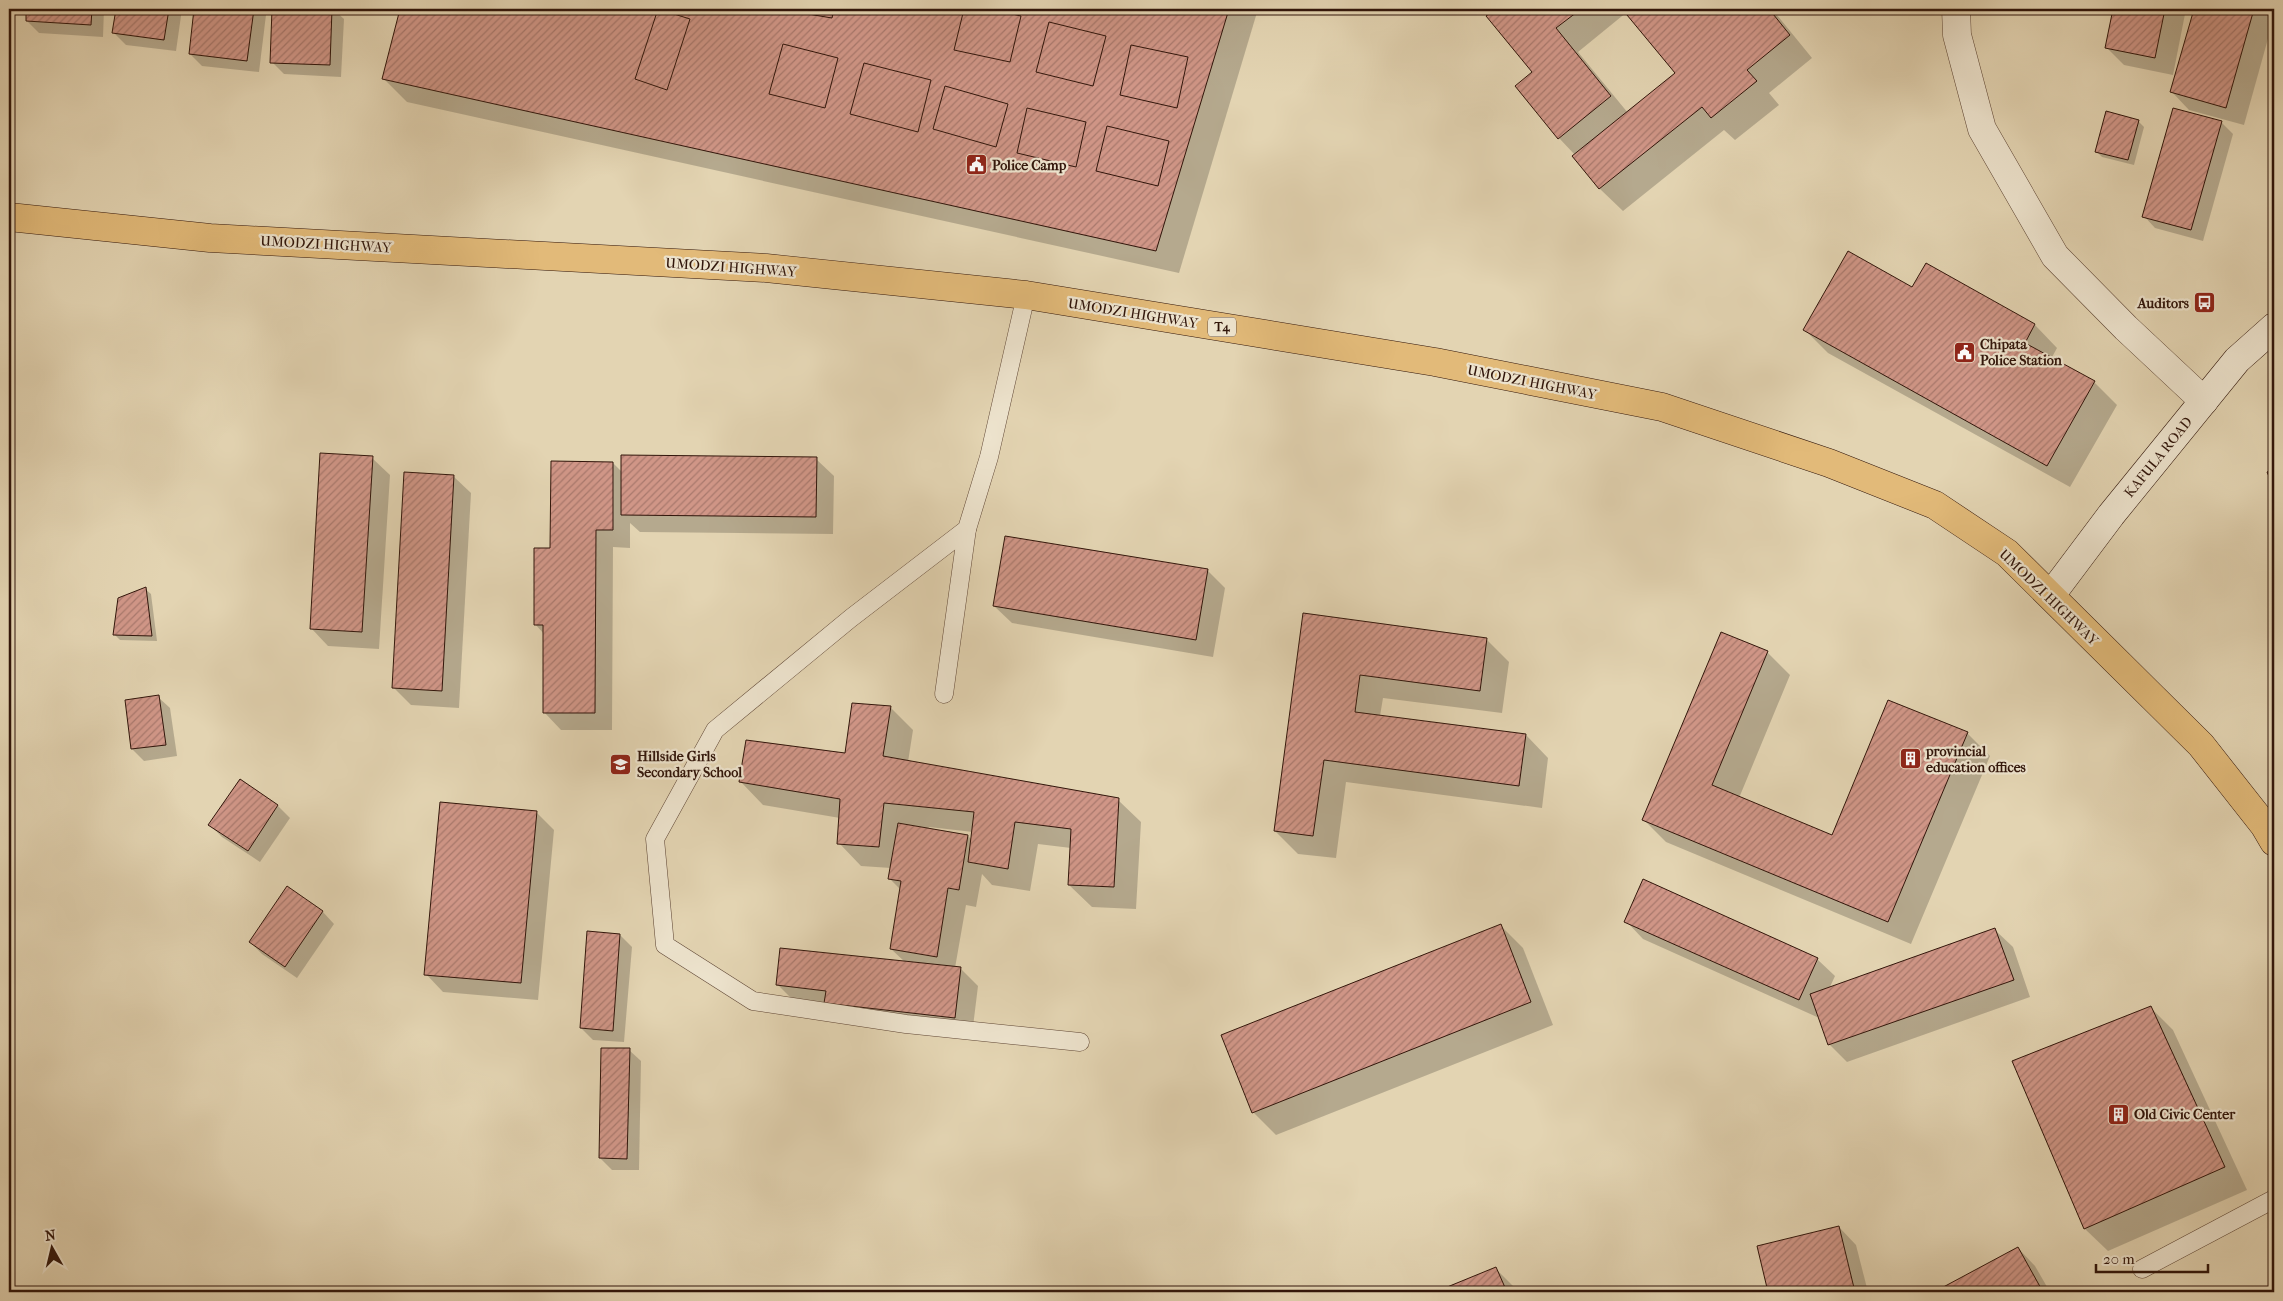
<svg xmlns="http://www.w3.org/2000/svg" width="2283" height="1301" font-family="'IM FELL French Canon',serif">
<style>
.shadow{fill:#0003;fill-rule:evenodd}
.building{fill:url(#building-hatch);stroke:#31150a}
.lines{fill:none;stroke-linecap:round;stroke-linejoin:round}
.lane-casing{stroke:#5e4534;stroke-width:19}
.street-casing{stroke:#5e4534;stroke-width:29}
.secondary-casing{stroke:#31150a;stroke-width:29}
.highway-casing{stroke:#31150a;stroke-width:29}
.lane{stroke:#ede3cd;stroke-width:18}
.street{stroke:#ede3cd;stroke-width:28}
.secondary{stroke:#ede3cd;stroke-width:28}
.highway{stroke:#e2ba79;stroke-width:28}
.labels{text-anchor:middle;stroke-width:4.5;stroke-linejoin:round;paint-order:stroke}
.shield{fill:#ede3cd;stroke:#695344;stroke-width:1}
.shield-label{font-size:12px;font-weight:bold;fill:#31150a}
.poi-label{font-size:14px;font-weight:bold;fill:#31150a;stroke:#ede3cd;text-anchor:start}
.street-label{font-size:14px;fill:#31150a;stroke:#ede3cd}
</style>
<defs>
<pattern id="building-hatch" width="6" height="6" patternUnits="userSpaceOnUse" patternTransform="scale(1.25)"><rect width="6" height="6" fill="#d09687"/><path d="M-1 1l2-2M0 6l6-6M5 7l2-2" fill="none" stroke="#a9796d"/></pattern>
</defs>
<rect width="100%" height="100%" fill="#e3d4b2"/>
<filter id="stains"><feTurbulence type="fractalNoise" baseFrequency=".004" numOctaves="4"/><feColorMatrix values="0 0 0 0 .2 0 0 0 0 .09 0 0 0 0 .02 0 0 0 .5 -.17"/></filter>
<radialGradient id="worn" r=".72"><stop offset=".6" stop-color="#630" stop-opacity="0"/><stop offset="1" stop-color="#630" stop-opacity=".3"/></radialGradient>
<g class="shadow">
<path d="M28 9H104L103 37 39 33 27 21Z"/>
<path d="M117 9H182L176 51 126 45 114 33Z"/>
<path d="M196 9H260L266 15 259 72 202 66 190 54Z"/>
<path d="M274 9H333L344 19 341 77 284 74 272 62Z"/>
<path d="M401 9H1258L1179 273 407 102 384 79Z"/>
<path d="M1498 9H1772L1812 58 1769 93 1779 105 1735 140 1724 130 1623 211 1600 189 1573 156 1575 155 1559 138 1534 72 1488 16ZM1627 12 1677 73 1628 113 1578 52Z"/>
<path d="M2114 9H2186L2173 75 2124 65 2106 47Z"/>
<path d="M2195 9H2274V17L2244 125 2189 110 2172 92Z"/>
<path d="M2138 121 2144 127 2134 165 2102 157 2096 151Z"/>
<path d="M2221 122 2233 134 2203 241 2155 228 2144 216Z"/>
<path d="M1926 265 2035 325 2057 348 2051 359 2094 382 2117 405 2070 487 1828 353 1805 330 1913 289Z"/>
<path d="M372 458 390 475 379 649 328 646 311 628Z"/>
<path d="M816 459 834 476 833 534 640 532 630 523V548L613 547 612 730H561L544 712V634L535 624 551 549 613 463 623 473Z"/>
<path d="M453 476 471 493 459 708 411 705 393 687Z"/>
<path d="M1207 570 1225 588 1213 657 1012 623 994 606Z"/>
<path d="M145 589 151 594 157 641 120 640 114 634Z"/>
<path d="M1304 615 1486 639 1509 662 1502 713 1383 698 1380 716 1526 735 1548 758 1542 808 1346 782 1336 858 1298 854 1275 831Z"/>
<path d="M1721 633 1767 652 1790 675 1739 798 1833 836 1967 733 1990 756 1911 944 1666 842 1643 819Z"/>
<path d="M158 697 170 708 177 756 144 761 132 749Z"/>
<path d="M890 707 913 730 908 762 1118 800 1141 822 1136 909 1092 907 1069 885 1071 848 1038 844 1030 891 992 885 982 874 976 907 966 905 955 968H960L978 986 972 1035 795 1002 778 985 905 962 891 949 901 890 889 878 891 868 861 866 839 843 840 818 763 805 741 782 847 755ZM929 827 973 832 972 840 968 836 928 829Z"/>
<path d="M240 781 278 806 290 818 260 862 222 837 210 825Z"/>
<path d="M536 812 554 830 538 1000 443 992 426 974Z"/>
<path d="M288 888 323 912 334 924 297 978 262 954 250 942Z"/>
<path d="M1626 921 1817 959 1835 976 1829 989 1995 930 2013 947 2030 997 1847 1062 1830 1045 1818 1013 1817 1017 1643 939Z"/>
<path d="M1500 925 1523 948 1553 1025 1276 1135 1253 1112Z"/>
<path d="M620 935 632 947 624 1042 593 1040 581 1028Z"/>
<path d="M2150 1007 2173 1030 2247 1190 2108 1251 2085 1229 2014 1061Z"/>
<path d="M629 1050 641 1061 639 1170H612L600 1158Z"/>
<path d="M1839 1227 1856 1245 1868 1292H1769L1758 1247Z"/>
<path d="M2018 1248 2035 1266 2050 1292H1937Z"/>
<path d="M1495 1268 1519 1292H1439Z"/>
</g>
<g class="building">
<path d="M26 9H92L91 25 26 21Z"/>
<path d="M116 9H169L164 40 112 33Z"/>
<path d="M194 9H254L247 61 189 54Z"/>
<path d="M272 9H332L330 65 270 63Z"/>
<path d="M400 9H1229L1156 251 382 79Z"/>
<path d="M658 9 690 19 667 90 635 79Z"/>
<path d="M790 9H834L832 18 790 11Z"/>
<path d="M964 9H990L1021 16 1010 62 954 50Z"/>
<path d="M1496 9H1581L1556 28 1611 96 1558 139 1515 86 1532 72 1486 16Z"/>
<path d="M1622 9H1769L1790 35 1747 70 1757 81 1711 118 1702 107 1599 189 1572 156 1675 73Z"/>
<path d="M2113 9H2165L2155 58 2105 48Z"/>
<path d="M2194 9H2254L2226 108 2170 92Z"/>
<path d="M1049 22 1106 36 1093 86 1036 72Z"/>
<path d="M783 44 838 58 825 108 769 94Z"/>
<path d="M1131 45 1188 57 1177 108 1120 95Z"/>
<path d="M864 63 931 80 918 132 850 114Z"/>
<path d="M945 86 1008 104 996 147 933 129Z"/>
<path d="M1027 108 1086 122 1076 167 1017 153Z"/>
<path d="M2173 108 2222 121 2191 230 2142 217Z"/>
<path d="M2106 111 2139 120 2128 160 2095 152Z"/>
<path d="M1107 126 1169 141 1158 186 1096 171Z"/>
<path d="M1848 251 1912 287 1926 263 2035 324 2025 343 2095 381 2047 466 1803 330Z"/>
<path d="M320 453 373 456 362 632 310 629Z"/>
<path d="M621 455 817 457 816 517 621 515Z"/>
<path d="M551 461 613 462V530H596L595 713H543V625H534V548H550Z"/>
<path d="M2274 469V488L2267 472Z"/>
<path d="M404 472 454 475 442 691 392 688Z"/>
<path d="M1005 536 1208 569 1196 640 993 606Z"/>
<path d="M146 587 152 636 113 635 118 598Z"/>
<path d="M1303 613 1487 638 1480 691 1360 675 1355 712 1526 734 1519 786 1324 760 1313 836 1274 831Z"/>
<path d="M1721 632 1768 651 1712 785 1832 835 1888 700 1968 732 1888 922 1642 820Z"/>
<path d="M159 695 166 745 131 749 125 700Z"/>
<path d="M852 703 891 706 883 756 1119 798 1114 887 1068 885 1071 829 1015 822 1008 869 968 862 974 812 884 803 879 847 837 844 840 799 739 782 746 740 845 753Z"/>
<path d="M240 779 278 805 248 851 208 825Z"/>
<path d="M440 802 537 811 521 983 424 975Z"/>
<path d="M898 823 968 835 959 890 948 888 937 957 890 949 901 881 888 879Z"/>
<path d="M1643 879 1818 958 1799 1000 1624 922Z"/>
<path d="M287 886 323 911 285 967 249 942Z"/>
<path d="M1501 924 1531 1002 1252 1113 1221 1035Z"/>
<path d="M1995 928 2014 980 1828 1045 1810 994Z"/>
<path d="M587 931 620 934 613 1031 580 1028Z"/>
<path d="M780 948 961 967 955 1018 824 1003 826 991 776 985Z"/>
<path d="M2151 1006 2225 1167 2084 1229 2012 1061Z"/>
<path d="M601 1048H630L627 1159 599 1158Z"/>
<path d="M1839 1226 1855 1292H1768L1757 1246Z"/>
<path d="M2018 1247 2043 1292H1934Z"/>
<path d="M1496 1267 1507 1292H1435Z"/>
</g>
<g class="lines">
<defs>
<g id="lane">
<path d="M1026 295 989 457 967 529 851 618 715 730 655 839 665 945 753 1001 906 1024 1080 1042"/>
<path d="M944 694 967 529"/>
<path d="M2142 1269 2274 1199"/>
</g>
<path id="street" d="M1956 9 1957 35 1982 129 2055 256 2126 328 2204 401"/>
<path id="secondary" d="M2051 595 2111 515 2237 360 2274 327"/>
<path id="highway" d="M9 217 210 238 766 268 1026 295 1435 362 1662 407 1829 463 1935 505 2007 553 2201 745 2264 825 2274 842"/>
</defs>
<use href="#lane" class="lane-casing"/>
<use href="#street" class="street-casing"/>
<use href="#secondary" class="secondary-casing"/>
<use href="#highway" class="highway-casing"/>
<use href="#lane" class="lane"/>
<use href="#street" class="street"/>
<use href="#secondary" class="secondary"/>
<use href="#highway" class="highway"/>
</g>
<defs>
<symbol id="civic-square" viewBox="-11 -11 22 22"><rect x="-9" y="-9" width="18" height="18" rx="4" fill="#8f2418" stroke="#ede3cd"/><path d="M-.6-6.5H3V-4.5H.6V-3L4-1V1h2V6H-6V1h2V-1L-.6-3ZM-1.2 2.5V6h2.4V2.5Z" fill="#fff"/></symbol>
<symbol id="bus-square" viewBox="-11 -11 22 22"><rect x="-9" y="-9" width="18" height="18" rx="4" fill="#8f2418" stroke="#ede3cd"/><path d="M-5-6H5V4H4V6H2V4H-2V6H-4V4H-5ZM-3.5-4V0h7V-4ZM-3.5 1.2v1.5H-2V1.2ZM2 1.2v1.5H3.5V1.2Z" fill="#fff"/></symbol>
<symbol id="building-square" viewBox="-11 -11 22 22"><rect x="-9" y="-9" width="18" height="18" rx="4" fill="#8f2418" stroke="#ede3cd"/><path d="M-4-6H4V6H1V3H-1V6H-4ZM-2.5-4.3h1.7v1.8h-1.7ZM.8-4.3h1.7v1.8H.8ZM-2.5-1h1.7V.8h-1.7ZM.8-1h1.7V.8H.8Z" fill="#fff"/></symbol>
<symbol id="school-square" viewBox="-11 -11 22 22"><rect x="-9" y="-9" width="18" height="18" rx="4" fill="#8f2418" stroke="#ede3cd"/><path d="M0-5L7-2L0 1L-7-2ZM-4 1L0 2.5L4 1V4Q0 6-4 4Z" fill="#fff"/></symbol>
</defs>
<g fill-rule="evenodd">
<use href="#civic-square" x="964" y="152" width="25" height="25"/>
<use href="#bus-square" x="2192" y="290" width="25" height="25"/>
<use href="#civic-square" x="1952" y="340" width="25" height="25"/>
<use href="#building-square" x="1898" y="746" width="25" height="25"/>
<use href="#school-square" x="608" y="752" width="25" height="25"/>
<use href="#building-square" x="2106" y="1102" width="25" height="25"/>
</g>
<g class="labels">
<rect class="shield" x="1208" y="317.5" width="28" height="19" rx="4"/>
<g class="shield-label">
<text x="1222" y="331">T4</text>
</g>
<g class="poi-label">
<text x="992" y="170">Police Camp</text>
<text x="2189" y="308" text-anchor="end">Auditors</text>
<text x="1980" y="349">Chipata<tspan x="1980" dy="16">Police Station</tspan></text>
<text x="1926" y="756">provincial<tspan x="1926" dy="16">education offices</tspan></text>
<text x="637" y="761">Hillside Girls<tspan x="637" dy="16">Secondary School</tspan></text>
<text x="2134" y="1119">Old Civic Center</text>
</g>
<g class="street-label">
<text transform="translate(326 244) rotate(3)" y="5">UMODZI HIGHWAY</text>
<text transform="translate(731 267) rotate(4)" y="5">UMODZI HIGHWAY</text>
<text transform="translate(1133 313) rotate(9)" y="5">UMODZI HIGHWAY</text>
<text transform="translate(1532 382) rotate(11)" y="5">UMODZI HIGHWAY</text>
<text transform="translate(2158 457) rotate(-51)" y="5">KAFULA ROAD</text>
<text transform="translate(2049 597) rotate(44)" y="5">UMODZI HIGHWAY</text>
</g>
</g>
<rect width="2283" height="1301" fill="none" stroke="#e3d4b2" stroke-width="30"/>
<rect x="10" y="10" width="2263" height="1281" fill="none" stroke="#31150a" stroke-width="2.5"/>
<rect x="15" y="15" width="2253" height="1271" fill="none" stroke="#31150a"/>
<g transform="translate(52 1248) rotate(352)" stroke="#ede3cd" stroke-width="4" paint-order="stroke">
<path d="M0-4L9 19L0 12L-9 19Z" fill="#31150a"/>
<text y="-8" font-size="14" font-weight="bold" text-anchor="middle" fill="#31150a">N</text>
</g>
<path d="M2096 1264v8h112v-8" fill="none" stroke="#31150a" stroke-width="2.5"/>
<text x="2103" y="1264" font-size="15" fill="#31150a" stroke="#ede3cd" stroke-width="4" paint-order="stroke">20 m</text>
<rect width="100%" height="100%" filter="url(#stains)"/>
<rect width="100%" height="100%" fill="url(#worn)"/>
</svg>
